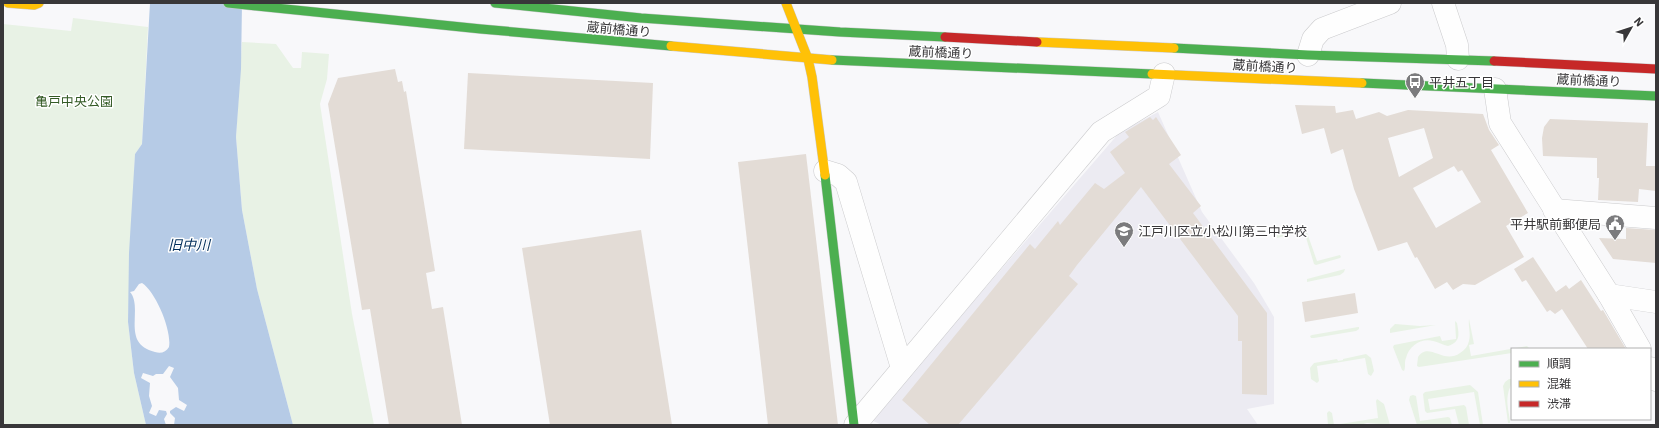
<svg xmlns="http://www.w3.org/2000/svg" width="1659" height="428" font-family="'IBM Plex Sans','Noto Sans JP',sans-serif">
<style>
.built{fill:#ecebf2}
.green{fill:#e8f2e5}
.water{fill:#b6cbe6;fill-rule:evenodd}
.building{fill:#e3dcd6;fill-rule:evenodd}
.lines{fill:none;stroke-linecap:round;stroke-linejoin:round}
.street-casing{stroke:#cbcbcd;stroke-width:23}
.fast-casing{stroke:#cbcbcd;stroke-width:10}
.slow-casing{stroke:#cbcbcd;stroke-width:10}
.jam-casing{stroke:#cbcbcd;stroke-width:10}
.street{stroke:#fefefe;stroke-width:22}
.fast{stroke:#4caf50;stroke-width:9}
.slow{stroke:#ffc107;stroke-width:9}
.jam{stroke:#c62828;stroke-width:9}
.labels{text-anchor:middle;stroke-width:3;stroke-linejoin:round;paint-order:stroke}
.street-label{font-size:13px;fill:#383739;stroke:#fff}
.poi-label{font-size:13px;fill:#383739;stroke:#fff;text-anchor:start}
.park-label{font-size:13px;fill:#345b26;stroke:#fff}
.water-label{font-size:14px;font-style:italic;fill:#012d5a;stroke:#fff}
</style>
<rect width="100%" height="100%" fill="#f8f8fa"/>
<path class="built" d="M1158 112 1202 212 1254 283 1274 317V404L1247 409 1258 425H882L871 420 1119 133Z"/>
<g class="green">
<path d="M73 18 148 27 142 144 135 154 128 322 134 373 146 425H3V24L71 31Z"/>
<path d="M242 42 276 44 293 68H301L302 52 329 54 327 79 320 104 352 314 374 425H293L257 289 242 210 236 137Z"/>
<path d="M1305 227 1317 261 1340 255 1341 257 1340 258 1316 265 1314 264 1304 231 1277 238V235Z"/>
<path d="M1345 269 1344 272 1340 275 1307 282V279Z"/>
<path d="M1469 319 1474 344 1469 345 1471 356 1527 346 1529 348 1528 349H1512V353L1419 367 1417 366 1418 357C1429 341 1443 365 1460 353 1465 350 1468 346 1469 341 1471 333 1468 327 1469 319Z"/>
<path d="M1455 321 1457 323C1459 334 1461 342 1448 346 1443 345 1438 342 1433 341 1421 338 1409 346 1406 358 1404 362 1406 367 1404 371L1402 370 1393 347 1394 345 1440 336 1442 341 1456 339Z"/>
<path d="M1395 324 1420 326 1436 325 1390 333V329Z"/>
<path d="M1358 327H1359V329L1356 331 1314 338H1311L1310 336 1312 335Z"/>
<path d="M1366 354 1371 358 1374 371 1371 376 1368 374 1365 358 1317 366 1319 381 1317 383 1311 379 1310 368 1314 363 1337 359 1338 361 1343 360V359Z"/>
<path d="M1509 379H1512C1512 385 1509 388 1508 394 1506 403 1509 412 1510 421V423H1508L1503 386 1505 382Z"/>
<path d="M1470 385 1478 392 1483 425H1480L1474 392 1428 399 1430 410 1464 405 1466 407 1469 425H1459L1455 409 1427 413 1425 411 1423 394 1425 392Z"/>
<path d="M1413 395 1416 396 1420 421 1448 417 1450 418 1452 425H1417L1409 400 1410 396Z"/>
<path d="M1377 399 1384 404 1390 425 1367 423 1360 425H1328L1327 413 1329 411 1332 413 1334 425 1378 418 1376 401Z"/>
</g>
<path class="water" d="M150 3H242L241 69 236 137 242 210 257 289 293 425H174L175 418 170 413V411L176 407 184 411 187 405 179 400 178 388 170 377 174 368 169 366 163 374H156L153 376 143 373 141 378 150 383 149 396 152 406 149 413 156 416 159 410 166 411 167 414 164 419 166 425H146L134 373 128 322 129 253 135 154 142 144ZM142 283C156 292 172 331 169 347 166 352 161 354 155 352 120 344 144 308 130 292L134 291 139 284Z"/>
<g class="building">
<path d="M395 69 398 82 402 81 404 92 406 91 435 271 426 273 432 309 443 307 462 425H389L370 309 362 310 328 104 338 78Z"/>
<path d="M468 73 653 83 650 159 464 149Z"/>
<path d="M1295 105 1335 106 1336 113 1353 110 1356 119 1379 112 1387 116 1408 110 1483 114 1489 130 1499 145 1491 150 1528 213 1506 226 1524 257 1475 285 1463 284 1453 290 1447 282 1435 289 1417 257 1415 258 1407 242 1378 251 1354 189 1343 149 1331 154 1324 128 1302 134ZM1424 128 1433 158 1399 177 1388 138ZM1454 166 1458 172 1462 170 1481 202 1436 228 1413 188Z"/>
<path d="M1150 117 1153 120 1156 117 1181 155 1169 164 1201 206 1193 213 1267 313V395L1242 394V341H1238V316L1141 187 1077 265 1069 276 1078 284 958 425H930L902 400 1030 244 1035 249 1058 221 1060 225 1095 183 1104 189 1125 173 1110 152 1129 137 1125 132Z"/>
<path d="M1550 119 1648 123 1646 166H1656V191L1639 189 1638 202 1598 200 1599 178H1597V158L1543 156 1542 138 1544 127Z"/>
<path d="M806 154 838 425H768L738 162Z"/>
<path d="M1626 228 1656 230V263L1613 259 1599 238 1626 239Z"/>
<path d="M641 230 672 425H550L522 248Z"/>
<path d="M1533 257 1556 292 1566 285 1569 289 1581 280 1601 311 1603 310 1626 349H1588L1562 309 1555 314 1550 310 1547 312 1526 280 1522 282 1514 269Z"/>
<path d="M1355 293 1358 313 1305 322 1302 302Z"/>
</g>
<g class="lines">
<defs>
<g id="street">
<path d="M1443 3 1457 45 1458 59"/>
<path d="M1308 55 1313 39 1322 29 1390 3"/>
<path d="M1495 89 1500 123 1609 295 1640 349"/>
<path d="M825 171 838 175 846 182 902 368"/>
<path d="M1554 210 1656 218"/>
<path d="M1609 295 1656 302"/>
<path d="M1650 368 1656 380"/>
<path d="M855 425 1101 132 1159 96 1164 74"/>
</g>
<g id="fast">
<path d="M228 3 481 29 671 46"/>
<path d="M495 3 641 18 840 32 945 37"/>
<path d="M1174 48 1308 55 1494 61"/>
<path d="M832 60 1152 74"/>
<path d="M1362 83 1656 96"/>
<path d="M825 175 854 425"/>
</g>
<g id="slow">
<path d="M8 3 34 5 39 3"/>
<path d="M786 3 808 59 812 77 825 175"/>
<path d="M1037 42 1174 48"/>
<path d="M671 46 832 60"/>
<path d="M1152 74 1362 83"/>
</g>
<g id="jam">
<path d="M945 37 1037 42"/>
<path d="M1494 61 1656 69"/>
</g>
</defs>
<use href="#street" class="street-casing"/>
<use href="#fast" class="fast-casing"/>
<use href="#slow" class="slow-casing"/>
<use href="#jam" class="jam-casing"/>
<use href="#street" class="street"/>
<use href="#fast" class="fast"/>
<use href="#slow" class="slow"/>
<use href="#jam" class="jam"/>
</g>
<defs>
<symbol id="bus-pin" viewBox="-11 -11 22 30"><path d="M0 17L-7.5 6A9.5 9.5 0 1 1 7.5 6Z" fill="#7b7b7d" stroke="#fff"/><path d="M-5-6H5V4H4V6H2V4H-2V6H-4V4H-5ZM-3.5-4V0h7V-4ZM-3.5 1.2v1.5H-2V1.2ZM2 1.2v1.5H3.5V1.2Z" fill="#fff"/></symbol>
<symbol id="civic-pin" viewBox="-11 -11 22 30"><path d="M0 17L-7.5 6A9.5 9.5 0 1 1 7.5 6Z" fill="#7b7b7d" stroke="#fff"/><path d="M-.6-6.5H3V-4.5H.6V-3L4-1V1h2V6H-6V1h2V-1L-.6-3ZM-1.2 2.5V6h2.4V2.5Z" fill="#fff"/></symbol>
<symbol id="school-pin" viewBox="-11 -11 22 30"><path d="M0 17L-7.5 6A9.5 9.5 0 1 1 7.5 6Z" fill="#7b7b7d" stroke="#fff"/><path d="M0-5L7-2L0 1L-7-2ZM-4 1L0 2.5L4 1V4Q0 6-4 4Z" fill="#fff"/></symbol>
</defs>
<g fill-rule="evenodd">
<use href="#bus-pin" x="1404" y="71" width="22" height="30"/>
<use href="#civic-pin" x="1604" y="213" width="22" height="30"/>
<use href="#school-pin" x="1113" y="220" width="22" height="30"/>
</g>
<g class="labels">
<g class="street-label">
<text transform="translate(619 29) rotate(5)" y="5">蔵前橋通り</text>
<text transform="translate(941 52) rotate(2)" y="5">蔵前橋通り</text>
<text transform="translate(1265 66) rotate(3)" y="5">蔵前橋通り</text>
<text transform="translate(1589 80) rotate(2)" y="5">蔵前橋通り</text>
</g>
<g class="poi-label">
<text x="1429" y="87">平井五丁目</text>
<text x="1601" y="229" text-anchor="end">平井駅前郵便局</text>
<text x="1138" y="236">江戸川区立小松川第三中学校</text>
</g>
<g class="park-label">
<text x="74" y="106">亀戸中央公園</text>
</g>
<g class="water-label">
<text x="189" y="250">旧中川</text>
</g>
</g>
<rect width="1659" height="428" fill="none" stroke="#383739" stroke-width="8"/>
<rect x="1511" y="348" width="140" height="72" fill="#ffffff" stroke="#afafb0"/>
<rect x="1519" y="361" width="20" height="6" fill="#4caf50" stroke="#afafb0"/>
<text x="1547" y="368" font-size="12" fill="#383739">順調</text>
<rect x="1519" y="381" width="20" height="6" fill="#ffc107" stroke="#afafb0"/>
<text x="1547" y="388" font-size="12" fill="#383739">混雑</text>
<rect x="1519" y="401" width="20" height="6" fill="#c62828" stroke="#afafb0"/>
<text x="1547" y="408" font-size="12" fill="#383739">渋滞</text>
<g transform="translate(1631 28) rotate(51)" stroke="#ffffff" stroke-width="3" paint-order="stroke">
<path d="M0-3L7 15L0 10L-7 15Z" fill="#383739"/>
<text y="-6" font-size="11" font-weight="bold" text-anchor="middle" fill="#383739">N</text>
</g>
</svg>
